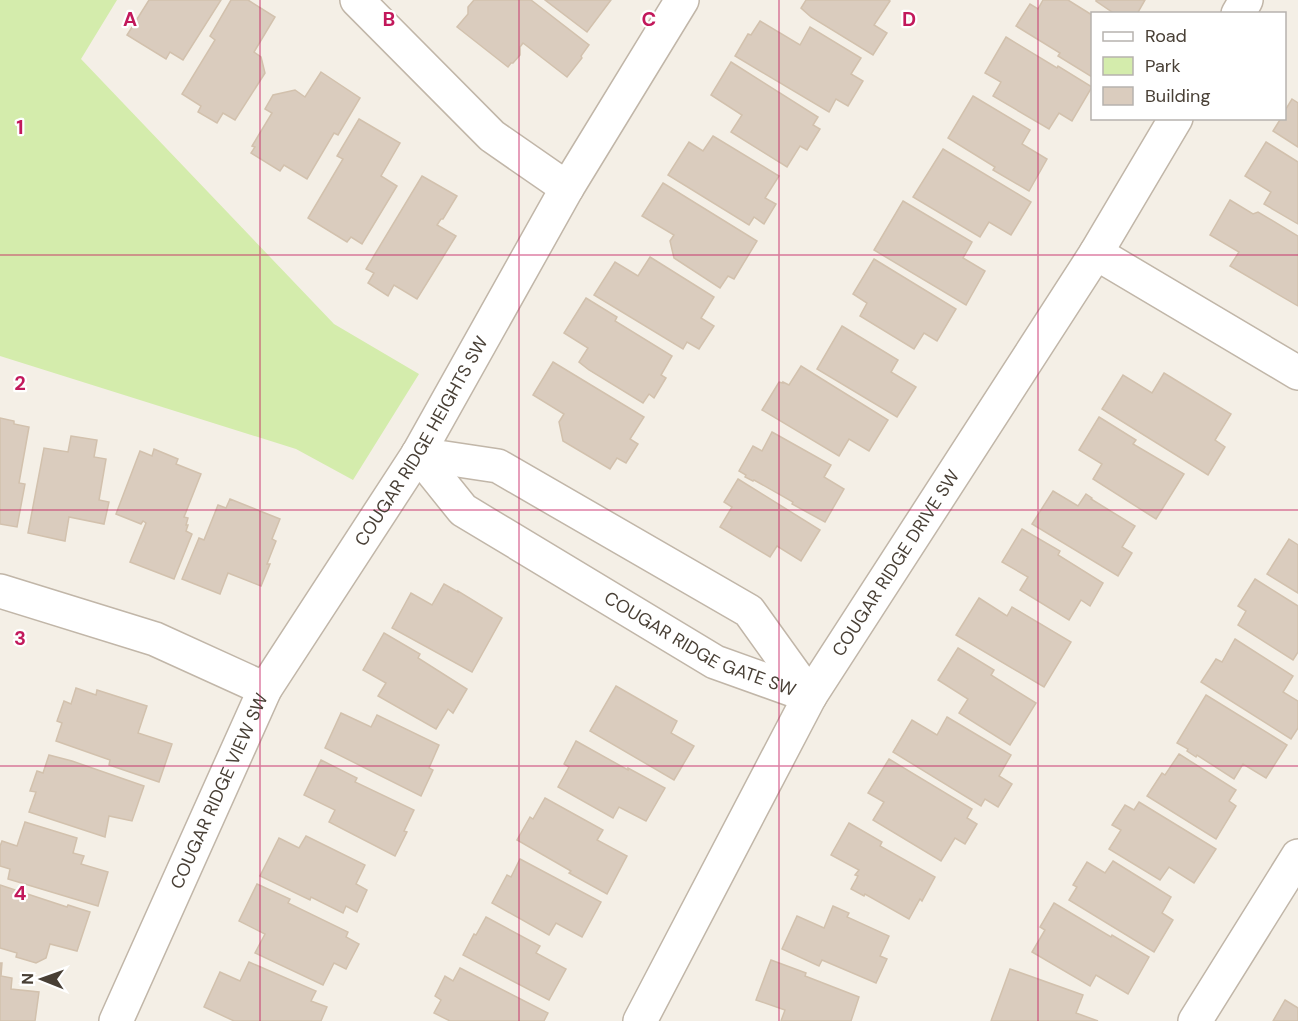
<svg xmlns="http://www.w3.org/2000/svg" width="1298" height="1021" font-family="'DM Sans',sans-serif">
<style>
.green{fill:#d4ecac}
.building{fill:#daccbe;stroke:#d2c1ad;stroke-width:1.5}
.lines{fill:none;stroke-linecap:round;stroke-linejoin:round}
.minor-casing{stroke:#c1b6a8;stroke-width:36}
.tertiary-casing{stroke:#c1b6a8;stroke-width:36}
.minor{stroke:#fff;stroke-width:33}
.tertiary{stroke:#fff;stroke-width:33}
.grid{fill:none;stroke:#c2185b;stroke-width:1.5;stroke-opacity:0.55}
.labels{text-anchor:middle;stroke-width:4.5;stroke-linejoin:round;paint-order:stroke}
.street-label{font-size:18px;fill:#483f35;stroke:#fff}
.grid-label{font-size:20px;text-anchor:middle;font-weight:bold;fill:#c2185b;stroke:#fff;stroke-width:4.5;stroke-linejoin:round;paint-order:stroke}
</style>
<rect width="100%" height="100%" fill="#f4efe6"/>
<path class="green" d="M0 0H117L81 59 334 324 419 374 353 480 296 449 0 356Z"/>
<g class="building">
<path d="M149 0H221L183 60 170 52 166 59 127 35Z"/>
<path d="M231 0H248L275 17 254 52 261 57 265 73 235 120 223 113 217 123 198 112 201 106 182 94 215 40 210 36Z"/>
<path d="M474 0H531L589 45 581 56 582 58 567 77 523 43 520 47V55L513 63H511L508 67 457 27 468 14V7Z"/>
<path d="M545 0H611L587 32Z"/>
<path d="M806 0H888L890 1 874 25 887 33 873 55 811 17 801 8Z"/>
<path d="M1043 0H1068L1092 15V77L1058 56 1060 53 1016 26 1030 4 1038 9Z"/>
<path d="M1096 0H1145L1137 14H1115L1096 1Z"/>
<path d="M760 21 800 45 810 27 861 58 851 74 863 81 848 106 836 99 829 112 735 56 748 34 751 35Z"/>
<path d="M1006 37 1057 68 1058 66 1092 87 1072 121 1059 113 1049 129 993 96 1001 82 985 73Z"/>
<path d="M731 62 818 117 813 125 820 129 807 150 800 146 787 167 731 132 742 115 711 95Z"/>
<path d="M321 72 360 98 338 135 334 133 307 179 284 165 280 171 251 153 255 147 252 146 272 113 265 109 273 95 295 90 305 97Z"/>
<path d="M973 96 1030 130 1022 144 1047 159 1029 191 993 170 995 167 948 138Z"/>
<path d="M1292 99 1298 103V147L1273 131 1281 118H1284V112Z"/>
<path d="M359 119 400 143 381 176 397 186 362 244 351 237 347 242 308 218 343 159 337 156Z"/>
<path d="M713 136 779 176 765 198 776 204 764 224 754 217 749 225 668 175 689 142 703 151Z"/>
<path d="M1266 142 1298 162V224L1264 204 1271 192 1245 176Z"/>
<path d="M943 149 1031 202 1011 235 989 222 980 237 913 197Z"/>
<path d="M422 176 457 196 443 219H441L437 225 456 236 417 299 394 285 388 296 368 283 374 273 366 269Z"/>
<path d="M663 183 757 241 734 279 728 276 720 288 674 258 670 241 674 235 642 216Z"/>
<path d="M1230 200 1253 214 1258 212 1298 236V306L1230 266 1239 252 1210 235Z"/>
<path d="M903 201 972 242 963 258 985 271 966 305 874 250Z"/>
<path d="M650 257 714 297 701 318 714 326 699 349 687 342 683 349 594 295 615 262 638 276Z"/>
<path d="M874 259 956 309 937 341 924 333 914 349 860 316 867 303 853 294Z"/>
<path d="M586 298 617 317 615 321 672 356 661 375 666 378 654 398 649 394 643 403 589 370 579 362 588 348 564 333Z"/>
<path d="M842 326 898 360 891 372 916 387 897 417 817 369Z"/>
<path d="M553 362 644 417 630 439 638 444 626 463 617 458 610 469 563 441 559 422 564 414 533 395Z"/>
<path d="M801 366 888 420 869 451 849 439 839 456 762 410 779 382 783 383V382L789 385Z"/>
<path d="M1164 373 1231 414 1215 440 1225 447 1208 475 1102 409 1123 375 1152 393Z"/>
<path d="M1099 417 1136 440 1133 444 1184 474 1156 519 1093 479 1102 464 1079 450Z"/>
<path d="M0 418 14 421V424L29 427 19 483 25 484 17 527 0 524Z"/>
<path d="M772 432 831 465 824 477 844 489 825 522 792 504 793 502 754 480 753 481 745 477 746 475 739 471 753 446 762 451Z"/>
<path d="M71 436 97 440 94 457 106 459 99 500 109 502 104 524 69 517 65 541 28 533 44 448 68 452Z"/>
<path d="M154 449 178 459 176 464 201 474 184 517 188 518 186 525H188L186 531 192 534 174 579 130 562 146 523 143 521 141 524 116 514 140 451 152 456Z"/>
<path d="M738 479 820 530 801 561 777 546 770 557 720 527 732 507 724 502Z"/>
<path d="M1053 491 1078 506 1086 494 1092 498 1091 499 1135 526 1122 547 1132 553 1118 576 1032 524Z"/>
<path d="M230 499 280 519 272 539 276 541 267 564H270L261 586 228 573 220 594 182 579 199 538 204 540 218 505 226 508Z"/>
<path d="M1022 529 1060 551 1058 555 1103 583 1090 606 1081 600 1069 620 1020 590 1028 577 1002 562Z"/>
<path d="M1289 539 1298 545V593L1267 574Z"/>
<path d="M1255 579 1298 606V652L1293 660 1238 625 1246 611 1238 606Z"/>
<path d="M444 584 458 592V591L502 618 472 672 392 628 411 593 432 605Z"/>
<path d="M979 598 1007 616 1012 607 1071 642 1044 687 956 635Z"/>
<path d="M384 633 420 654 418 658 467 689 453 713 448 709 436 729 378 696 386 683 363 670Z"/>
<path d="M1235 639 1293 676 1283 692 1298 701V728L1291 739 1201 682 1216 659 1222 662Z"/>
<path d="M958 648 994 670 991 675 1036 703 1010 745 959 713 968 699 938 680Z"/>
<path d="M616 686 677 721 671 733 694 746 674 780 590 731Z"/>
<path d="M76 688 96 695 97 690 147 706 138 733 172 744 159 782 109 765 110 760 56 741 62 723 57 721 64 701 71 704Z"/>
<path d="M1206 695 1287 745 1266 778 1243 764 1234 779 1197 755 1196 757 1187 751 1188 749 1177 743Z"/>
<path d="M341 713 371 727 377 715 439 745 429 768 433 770 421 796 325 748Z"/>
<path d="M947 717 1011 755 999 776 1012 784 998 807 985 799 981 806 893 752 912 720 937 735Z"/>
<path d="M576 741 628 770V768L665 788 646 821 619 807 613 818 558 787 569 767 564 764Z"/>
<path d="M1179 754 1236 790 1229 801 1236 806 1216 839 1147 796 1162 773 1165 775Z"/>
<path d="M49 755 72 761 144 786 132 821 109 816 105 837 29 812 36 792 30 791 37 771 43 773Z"/>
<path d="M889 759 972 809 967 818 977 824 965 844 955 838 941 861 873 820 884 802 868 793Z"/>
<path d="M321 760 357 778 355 782 414 810 404 831 407 832 395 856 329 822 335 810 304 795Z"/>
<path d="M545 798 603 830 597 840 627 856 607 894 569 873 571 871 517 840 530 817 533 819Z"/>
<path d="M1139 802 1216 849 1194 883 1169 867 1160 880 1109 849 1121 830 1112 825 1125 805 1134 810Z"/>
<path d="M25 822 77 838 73 853 84 856 81 864 108 872 98 906 8 879 10 869 0 866V846L2 841 17 846Z"/>
<path d="M849 823 882 842 880 846 935 877 922 901 920 899 909 919 865 894 864 896 851 889 858 876 855 875 859 870 831 855Z"/>
<path d="M306 836 365 865 356 884 367 890 357 912 346 906 343 913 311 897 310 900 260 876 279 838 299 848Z"/>
<path d="M520 859 601 902 582 937 556 923 549 935 492 903 507 875 511 877Z"/>
<path d="M1113 861 1171 897 1162 913 1173 920 1154 952 1069 900 1077 887 1073 885 1087 862 1105 873Z"/>
<path d="M257 884 290 899 288 903 348 932 346 937 359 944 346 969 334 963 323 985 255 953 265 934 239 921Z"/>
<path d="M0 885 67 907 68 905 90 912 77 951 50 944 46 958 36 963 16 957 17 953 0 948Z"/>
<path d="M1054 903 1111 937 1112 935 1149 957 1128 994 1096 975 1090 986 1032 952 1045 930 1040 927Z"/>
<path d="M833 906 849 913 847 917 889 936 880 956 887 959 876 983 822 960 819 966 782 949 797 916 824 928Z"/>
<path d="M486 917 540 946 536 953 566 969 549 1000 463 955 474 934 476 935Z"/>
<path d="M771 960 806 973 805 976 859 997 851 1021H781L785 1010 756 1000Z"/>
<path d="M249 962 316 991 311 1001 327 1007 321 1021H234L204 1007 220 972 240 981Z"/>
<path d="M0 963H2L1 976 12 978 11 989 39 992 35 1021H0Z"/>
<path d="M460 968 548 1013 544 1021H450L434 1013 441 1000 435 996 445 976 453 981Z"/>
<path d="M1010 969 1083 995 1076 1013 1098 1021H991Z"/>
<path d="M1285 1000 1298 1008V1021H1273Z"/>
</g>
<g class="lines">
<defs>
<g id="minor">
<path d="M357 0 492 136 567 188"/>
<path d="M1096 253 1298 373"/>
<path d="M418 454 498 466 749 611 810 696"/>
<path id="s1" d="M418 454 463 510 715 662 810 696"/>
<path d="M0 591 155 639 265 689"/>
<path id="s2" d="M116 1021 265 689 418 454 567 188 682 0"/>
<path d="M1195 1021 1298 856"/>
</g>
<g id="tertiary">
<path d="M1238 14 1246 0"/>
<path id="s3" d="M640 1021 810 696 1096 253 1176 118"/>
</g>
</defs>
<use href="#minor" class="minor-casing"/>
<use href="#tertiary" class="tertiary-casing"/>
<use href="#minor" class="minor"/>
<use href="#tertiary" class="tertiary"/>
</g>
<path class="grid" d="M260 0V1021M519 0V1021M779 0V1021M1038 0V1021M0 255H1298M0 510H1298M0 766H1298"/>
<g class="labels">
<g class="street-label">
<text dy="6" stroke="none"><textPath href="#s2" startOffset="657">COUGAR RIDGE HEIGHTS SW</textPath></text>
<text dy="6" stroke="none"><textPath href="#s3" startOffset="525">COUGAR RIDGE DRIVE SW</textPath></text>
<text dy="6" stroke="none"><textPath href="#s1" startOffset="345">COUGAR RIDGE GATE SW</textPath></text>
<text dy="6" stroke="none"><textPath href="#s2" startOffset="252">COUGAR RIDGE VIEW SW</textPath></text>
</g>
</g>
<g class="grid-label">
<text x="130" y="26">A</text>
<text x="389" y="26">B</text>
<text x="649" y="26">C</text>
<text x="909" y="26">D</text>
<text x="20" y="134">1</text>
<text x="20" y="390">2</text>
<text x="20" y="645">3</text>
<text x="20" y="900">4</text>
</g>
<rect x="1091" y="12" width="195" height="108" fill="#ffffff" stroke="#b6b2ae" stroke-width="1.5"/>
<rect x="1103" y="32" width="30" height="9" fill="#ffffff" stroke="#b6b2ae" stroke-width="1.5"/>
<text x="1145" y="42" font-size="18" fill="#483f35">Road</text>
<rect x="1103" y="57" width="30" height="18" fill="#d4ecac" stroke="#b6b2ae" stroke-width="1.5"/>
<text x="1145" y="72" font-size="18" fill="#483f35">Park</text>
<rect x="1103" y="87" width="30" height="18" fill="#daccbe" stroke="#b6b2ae" stroke-width="1.5"/>
<text x="1145" y="102" font-size="18" fill="#483f35">Building</text>
<g transform="translate(42 979) rotate(271)" stroke="#ffffff" stroke-width="4.5" paint-order="stroke">
<path d="M0-4.5L10 22L0 15L-10 22Z" fill="#483f35"/>
<text y="-9" font-size="16" font-weight="bold" text-anchor="middle" fill="#483f35">N</text>
</g>
</svg>
